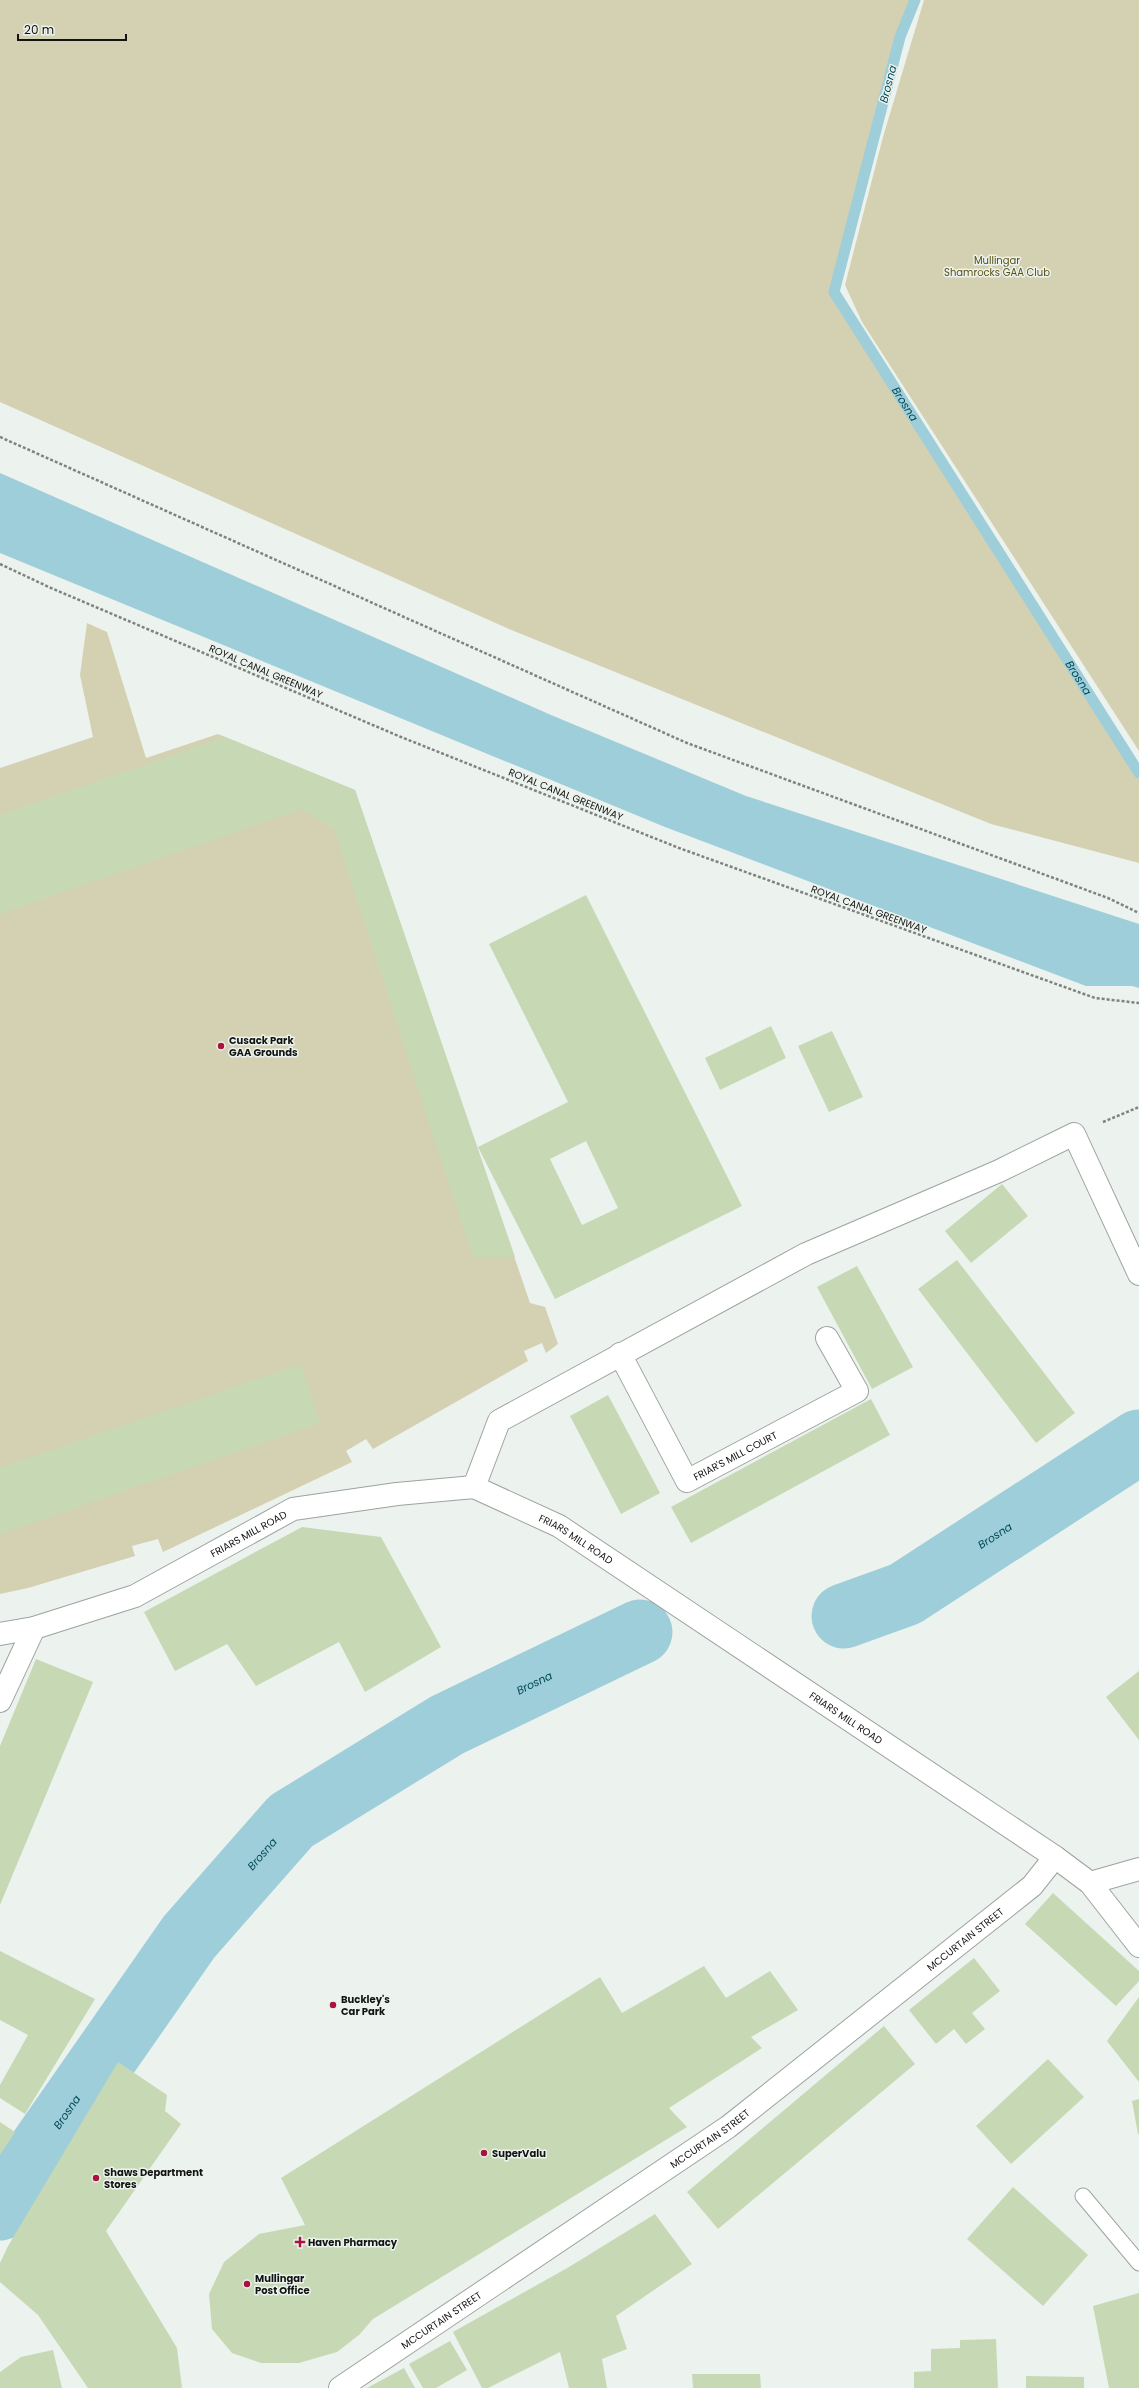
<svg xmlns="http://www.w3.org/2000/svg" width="1139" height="2388" font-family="Poppins,sans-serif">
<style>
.green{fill:#d4d0b2}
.water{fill:#9eceda}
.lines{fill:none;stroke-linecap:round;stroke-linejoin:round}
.stream{stroke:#9eceda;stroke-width:11}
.river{stroke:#9eceda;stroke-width:65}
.building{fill:#c7d9b4;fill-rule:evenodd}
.lane-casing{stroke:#9da39f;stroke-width:17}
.street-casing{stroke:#9da39f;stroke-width:24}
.secondary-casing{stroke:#9da39f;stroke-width:24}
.path{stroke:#7f8380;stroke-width:2.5;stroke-dasharray:3 2;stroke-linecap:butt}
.lane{stroke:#fff;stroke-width:15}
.street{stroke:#fff;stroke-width:22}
.secondary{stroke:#fff;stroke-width:22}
.poi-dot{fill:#aa133d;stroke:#ecf2ee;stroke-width:1.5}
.labels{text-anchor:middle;stroke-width:3;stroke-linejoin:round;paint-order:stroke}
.park-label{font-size:10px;fill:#594f0c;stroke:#ecf2ee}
.street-label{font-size:10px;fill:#121412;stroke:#ecf2ee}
.poi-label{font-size:10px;font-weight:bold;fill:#121412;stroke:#ecf2ee;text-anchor:start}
.water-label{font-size:11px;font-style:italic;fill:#004955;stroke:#ecf2ee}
</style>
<rect width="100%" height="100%" fill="#ecf2ee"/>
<g class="green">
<path d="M0 0H915L900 37 834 292 1139 773V863L991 824 509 629 0 402Z"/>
<path d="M924 0H1139V751L862 322 845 285 883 137Z"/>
<path d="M87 623 107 632 146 758 218 734 355 790 530 1303 545 1307 558 1344 546 1353 542 1343 524 1351 528 1361 373 1449 366 1439 346 1451 352 1462 163 1552 158 1539 132 1546 135 1556 28 1588 0 1594V768L93 737 80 675Z"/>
</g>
<path class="water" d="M0 473 551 715 746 796 1139 924V988L1132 986H1086L665 827 0 553Z"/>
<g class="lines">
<path class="stream" id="s1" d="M915 0 900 37 834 292 1139 773"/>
<g class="river">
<path id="s2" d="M844 1616 905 1594 1139 1442"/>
<path id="s3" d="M0 2208 189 1937 291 1821 447 1725 640 1632"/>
</g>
</g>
<g class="building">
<path d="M225 737 355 790 515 1257 473 1258 334 829 301 809 0 914V815Z"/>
<path d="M586 895 742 1206 555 1299 478 1147 568 1102 489 944ZM586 1141 618 1208 582 1225 550 1159Z"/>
<path d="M771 1026 786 1058 720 1090 705 1058Z"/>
<path d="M832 1031 863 1097 829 1112 798 1046Z"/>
<path d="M1002 1184 1028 1216 971 1263 945 1231Z"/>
<path d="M957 1260 1075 1413 1036 1443 918 1289Z"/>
<path d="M857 1266 913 1367 872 1389 817 1287Z"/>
<path d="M301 1364 320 1423 0 1534V1468Z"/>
<path d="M608 1395 660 1493 621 1514 570 1416Z"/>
<path d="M871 1399 890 1435 691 1543 671 1507Z"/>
<path d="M302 1527 381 1537 441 1647 365 1692 339 1642 256 1686 227 1644 175 1671 144 1612Z"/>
<path d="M36 1659 93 1682 0 1905V1746Z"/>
<path d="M1139 1671V1740L1106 1697Z"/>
<path d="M1053 1893 1139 1971V1981L1116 2006 1025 1924Z"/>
<path d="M0 1951 95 1999 25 2114 0 2098V2085L28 2035 0 2020Z"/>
<path d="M974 1958 1000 1991 972 2013 985 2029 966 2044 954 2029 936 2044 909 2010Z"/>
<path d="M704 1966 726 1998 770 1971 798 2010 751 2037 762 2048 669 2108 687 2127 373 2319 359 2335 337 2352 299 2363H261L232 2353 212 2329 209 2294 224 2262 259 2234 305 2225 281 2178 600 1977 622 2013Z"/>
<path d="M1139 1997V2082L1107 2041Z"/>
<path d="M884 2026 915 2064 718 2229 687 2192Z"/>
<path d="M1048 2059 1084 2097 1011 2164 976 2126Z"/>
<path d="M118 2062 167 2095 165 2111 181 2124 106 2231 177 2348 182 2388H88L38 2315 0 2282V2263L8 2246Z"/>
<path d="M1139 2099V2134H1138L1132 2101Z"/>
<path d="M0 2122 15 2132 0 2155Z"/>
<path d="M1013 2187 1088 2255 1043 2306 967 2239Z"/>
<path d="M655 2214 692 2264 616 2316 627 2349 602 2359 607 2388H569L560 2352 488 2388H482L453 2332 569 2267Z"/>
<path d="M1139 2293V2388H1109L1093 2306Z"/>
<path d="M996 2339 998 2388H914V2372L931 2371V2349L960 2348V2340Z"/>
<path d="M450 2341 467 2370 436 2388H423L409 2364Z"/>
<path d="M53 2350 62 2388H0V2372L21 2357Z"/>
<path d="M404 2368 415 2388H367Z"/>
<path d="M692 2374H760L761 2388H693Z"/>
<path d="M1026 2376 1084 2377V2388H1026Z"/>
</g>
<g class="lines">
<defs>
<path id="lane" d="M1083 2196 1139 2263"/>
<g id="street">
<path id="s4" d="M620 1354 687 1481 857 1391 827 1338"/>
<path d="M474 1487 499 1421 806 1254 999 1171 1074 1134 1139 1274"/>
<path d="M0 1701 34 1628"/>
<path d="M1090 1883 1139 1869"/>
<path id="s5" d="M340 2388 728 2127 1032 1886 1055 1857"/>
</g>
<g id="secondary">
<path id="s6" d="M0 1634 34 1628 135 1596 293 1509 397 1494 474 1487 559 1526 1055 1857 1090 1883 1139 1946"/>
</g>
</defs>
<use href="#lane" class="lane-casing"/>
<use href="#street" class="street-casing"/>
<use href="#secondary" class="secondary-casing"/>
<g class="path">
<path d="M0 437 687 743 1108 898 1139 913"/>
<path d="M0 564 51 588 401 737 679 848 1095 998 1139 1003"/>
<path d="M1103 1122 1139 1107"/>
</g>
<use href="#lane" class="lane"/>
<use href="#street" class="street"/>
<use href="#secondary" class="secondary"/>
</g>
<g class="poi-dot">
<circle cx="221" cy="1046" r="4"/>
<circle cx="333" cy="2005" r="4"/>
<circle cx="484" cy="2153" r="4"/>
<circle cx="96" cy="2178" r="4"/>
<path d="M298 2236h4v4h4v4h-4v4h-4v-4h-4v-4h4z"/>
<circle cx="247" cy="2284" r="4"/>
</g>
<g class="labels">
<g class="park-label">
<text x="997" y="264">Mullingar<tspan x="997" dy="12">Shamrocks GAA Club</tspan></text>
</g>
<g class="street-label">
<text transform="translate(266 671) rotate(23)" y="4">ROYAL CANAL GREENWAY</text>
<text transform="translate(566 794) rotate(22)" y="4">ROYAL CANAL GREENWAY</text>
<text transform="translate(869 909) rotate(20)" y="4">ROYAL CANAL GREENWAY</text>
<text dy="4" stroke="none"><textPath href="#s4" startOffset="198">FRIAR'S MILL COURT</textPath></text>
<text dy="4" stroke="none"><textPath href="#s6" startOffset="270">FRIARS MILL ROAD</textPath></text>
<text dy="4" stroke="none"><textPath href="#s6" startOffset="618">FRIARS MILL ROAD</textPath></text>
<text dy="4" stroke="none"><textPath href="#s6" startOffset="942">FRIARS MILL ROAD</textPath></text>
<text dy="4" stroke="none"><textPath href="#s5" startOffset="770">MCCURTAIN STREET</textPath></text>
<text dy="4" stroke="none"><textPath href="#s5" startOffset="446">MCCURTAIN STREET</textPath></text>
<text dy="4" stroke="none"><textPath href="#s5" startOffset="122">MCCURTAIN STREET</textPath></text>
</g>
<g class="poi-label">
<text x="229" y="1044">Cusack Park<tspan x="229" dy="12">GAA Grounds</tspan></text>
<text x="341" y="2003">Buckley's<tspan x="341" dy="12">Car Park</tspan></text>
<text x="492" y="2157">SuperValu</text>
<text x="104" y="2176">Shaws Department<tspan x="104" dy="12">Stores</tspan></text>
<text x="308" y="2246">Haven Pharmacy</text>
<text x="255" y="2282">Mullingar<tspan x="255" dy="12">Post Office</tspan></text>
</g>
<g class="water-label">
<text transform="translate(888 84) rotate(-75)" y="4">Brosna</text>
<text dy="4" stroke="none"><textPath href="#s1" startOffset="436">Brosna</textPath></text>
<text dy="4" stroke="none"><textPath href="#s1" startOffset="760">Brosna</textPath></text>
<text dy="4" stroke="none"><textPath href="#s2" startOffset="172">Brosna</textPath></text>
<text dy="4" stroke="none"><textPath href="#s3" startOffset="765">Brosna</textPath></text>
<text dy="4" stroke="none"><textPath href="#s3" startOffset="441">Brosna</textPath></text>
<text dy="4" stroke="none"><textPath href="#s3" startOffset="117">Brosna</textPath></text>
</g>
</g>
<path d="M18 34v6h108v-6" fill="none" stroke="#121412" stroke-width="2"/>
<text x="24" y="34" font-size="12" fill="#121412" stroke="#ecf2ee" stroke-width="3" paint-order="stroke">20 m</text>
</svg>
